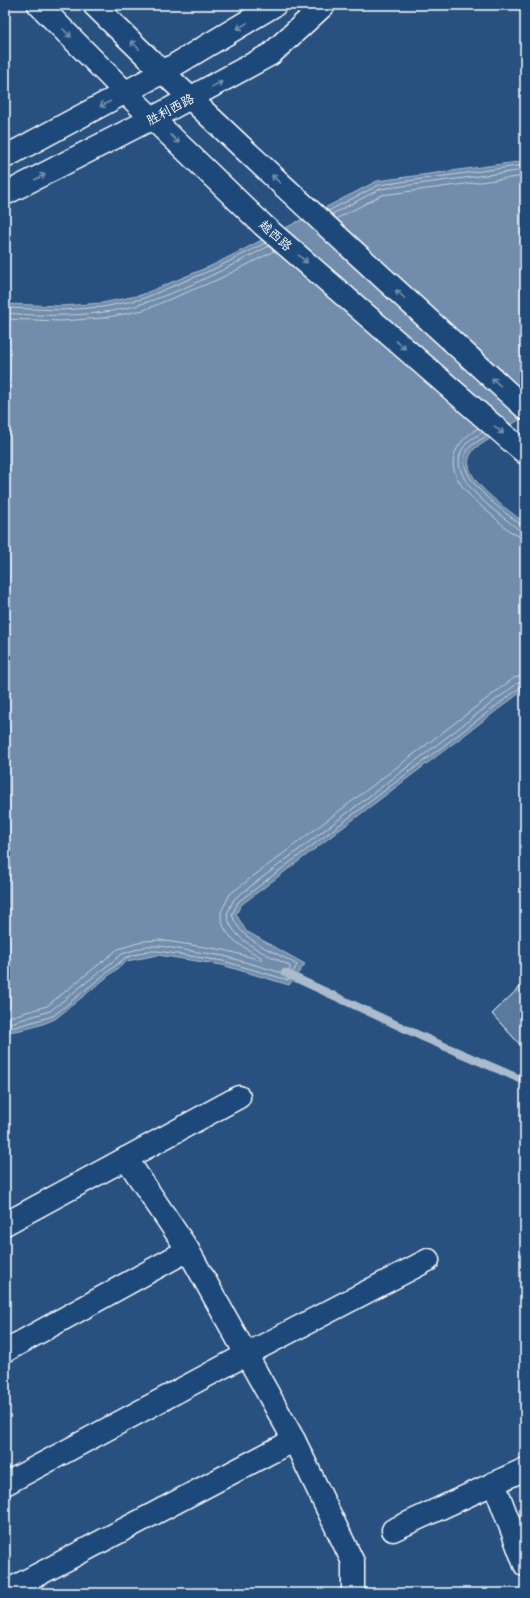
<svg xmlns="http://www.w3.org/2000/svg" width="530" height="1598" font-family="Itim,'LXGW WenKai TC',sans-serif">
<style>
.water{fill:#718dab;stroke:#aabbcd}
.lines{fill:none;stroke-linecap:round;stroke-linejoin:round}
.shore{stroke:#c6d1dd;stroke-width:1}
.stream{stroke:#aabbcd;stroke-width:8}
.building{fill:#5a7a9d;stroke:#fff}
.minor-casing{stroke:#fff;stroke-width:25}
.major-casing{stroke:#fff;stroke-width:25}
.minor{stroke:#1f4a7a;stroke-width:22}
.major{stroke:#1f4a7a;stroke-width:22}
.oneway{stroke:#7992af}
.labels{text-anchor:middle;stroke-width:3.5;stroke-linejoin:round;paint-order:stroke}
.street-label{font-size:13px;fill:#fff;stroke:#1f4a7a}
</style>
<rect width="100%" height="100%" fill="#28517f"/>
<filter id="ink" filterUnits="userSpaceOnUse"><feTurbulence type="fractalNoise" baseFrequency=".025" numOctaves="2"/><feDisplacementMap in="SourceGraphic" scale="8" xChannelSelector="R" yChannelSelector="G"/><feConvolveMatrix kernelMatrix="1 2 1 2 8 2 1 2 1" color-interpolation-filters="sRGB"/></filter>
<g filter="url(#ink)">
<path class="water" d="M525 161V416L474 449C471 454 467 459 469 466 473 487 509 510 525 523V689L241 905 236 914 246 931 305 964 289 985 222 965 158 955 127 961 55 1019C40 1026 22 1031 5 1032V304L61 306 102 303 141 295 213 265 377 181Z"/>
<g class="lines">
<g class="shore">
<path d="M328 211 379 185 525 165"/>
<path d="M332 214 380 189 525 170"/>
<path d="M336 219 382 195 525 176"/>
<path d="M5 308 62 310 103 307 142 299 214 269 265 243"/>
<path d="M5 313C47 317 104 317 144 303 188 289 229 267 269 246"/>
<path d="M5 319 61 321 103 318 144 310 219 279 274 251"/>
<path d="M478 428C429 460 462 491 494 517 503 525 513 537 525 537"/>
<path d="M483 432C478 436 471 438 467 443 438 474 497 512 518 529L525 531"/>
<path d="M487 436C482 439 476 442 471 446 445 472 504 511 521 525L525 526"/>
<path d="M5 1017 13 1016 47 1006 118 949 145 941 159 940 224 950 261 960V957C243 947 220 936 221 912L230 894 514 678 525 675"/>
<path d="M5 1023 14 1022 50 1011 122 954 147 946H159L224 956 286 974 290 969V966C268 954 231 942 227 914L234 899 518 683 525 681"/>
<path d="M5 1028 15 1027 53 1016 125 958 147 951H158L223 961 288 980 297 965C274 950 242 943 232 915L238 902 521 687 525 686"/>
</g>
<path class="stream" d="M285 973 425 1038 525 1081"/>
</g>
<path class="building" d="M525 982V1048L524 1049 492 1014Z"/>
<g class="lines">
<defs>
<g id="minor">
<path d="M126 1158 188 1250"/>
<path d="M5 1224 239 1097"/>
<path d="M5 1351 188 1250 294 1440 5 1592"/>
<path d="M294 1440 353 1562V1593"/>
<path d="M494 1483 525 1565"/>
<path d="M5 1484 247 1354 428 1260"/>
<path d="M393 1530 525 1469"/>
</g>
<g id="major">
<path d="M39 5 126 93 263 225 525 453"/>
<path d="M94 5C234 143 380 275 525 408"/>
<path d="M5 157 163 72 275 5"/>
<path d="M5 194 153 118 271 54 324 5"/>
</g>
</defs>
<use href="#minor" class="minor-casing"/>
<use href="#major" class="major-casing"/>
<use href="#minor" class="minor"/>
<use href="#major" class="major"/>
</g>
<defs><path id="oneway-shaft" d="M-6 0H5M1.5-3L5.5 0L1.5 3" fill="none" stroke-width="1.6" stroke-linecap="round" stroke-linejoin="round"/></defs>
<g class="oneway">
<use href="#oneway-shaft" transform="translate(242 26) rotate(148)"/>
<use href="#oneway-shaft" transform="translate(67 33) rotate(45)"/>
<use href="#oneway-shaft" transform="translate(135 45) rotate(-135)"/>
<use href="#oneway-shaft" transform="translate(217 84) rotate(-29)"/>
<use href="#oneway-shaft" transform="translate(105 104) rotate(152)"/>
<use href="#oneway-shaft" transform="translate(175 139) rotate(44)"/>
<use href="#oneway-shaft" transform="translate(40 177) rotate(-27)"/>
<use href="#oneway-shaft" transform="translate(276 179) rotate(-137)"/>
<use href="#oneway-shaft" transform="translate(303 259) rotate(41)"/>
<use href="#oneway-shaft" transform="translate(400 294) rotate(-138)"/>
<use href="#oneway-shaft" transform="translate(401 345) rotate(41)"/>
<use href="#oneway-shaft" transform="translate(496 382) rotate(-138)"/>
<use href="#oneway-shaft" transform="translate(499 430) rotate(41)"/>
</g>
</g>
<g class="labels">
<g class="street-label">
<text transform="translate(170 109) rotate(-28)" y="5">胜利西路</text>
<text transform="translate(276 235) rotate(42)" y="5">越西路</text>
</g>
</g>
<rect width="530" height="1598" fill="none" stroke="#1f4a7a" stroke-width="20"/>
<rect x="10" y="10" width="510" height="1578" fill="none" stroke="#fff" stroke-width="1.5" filter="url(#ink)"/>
</svg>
